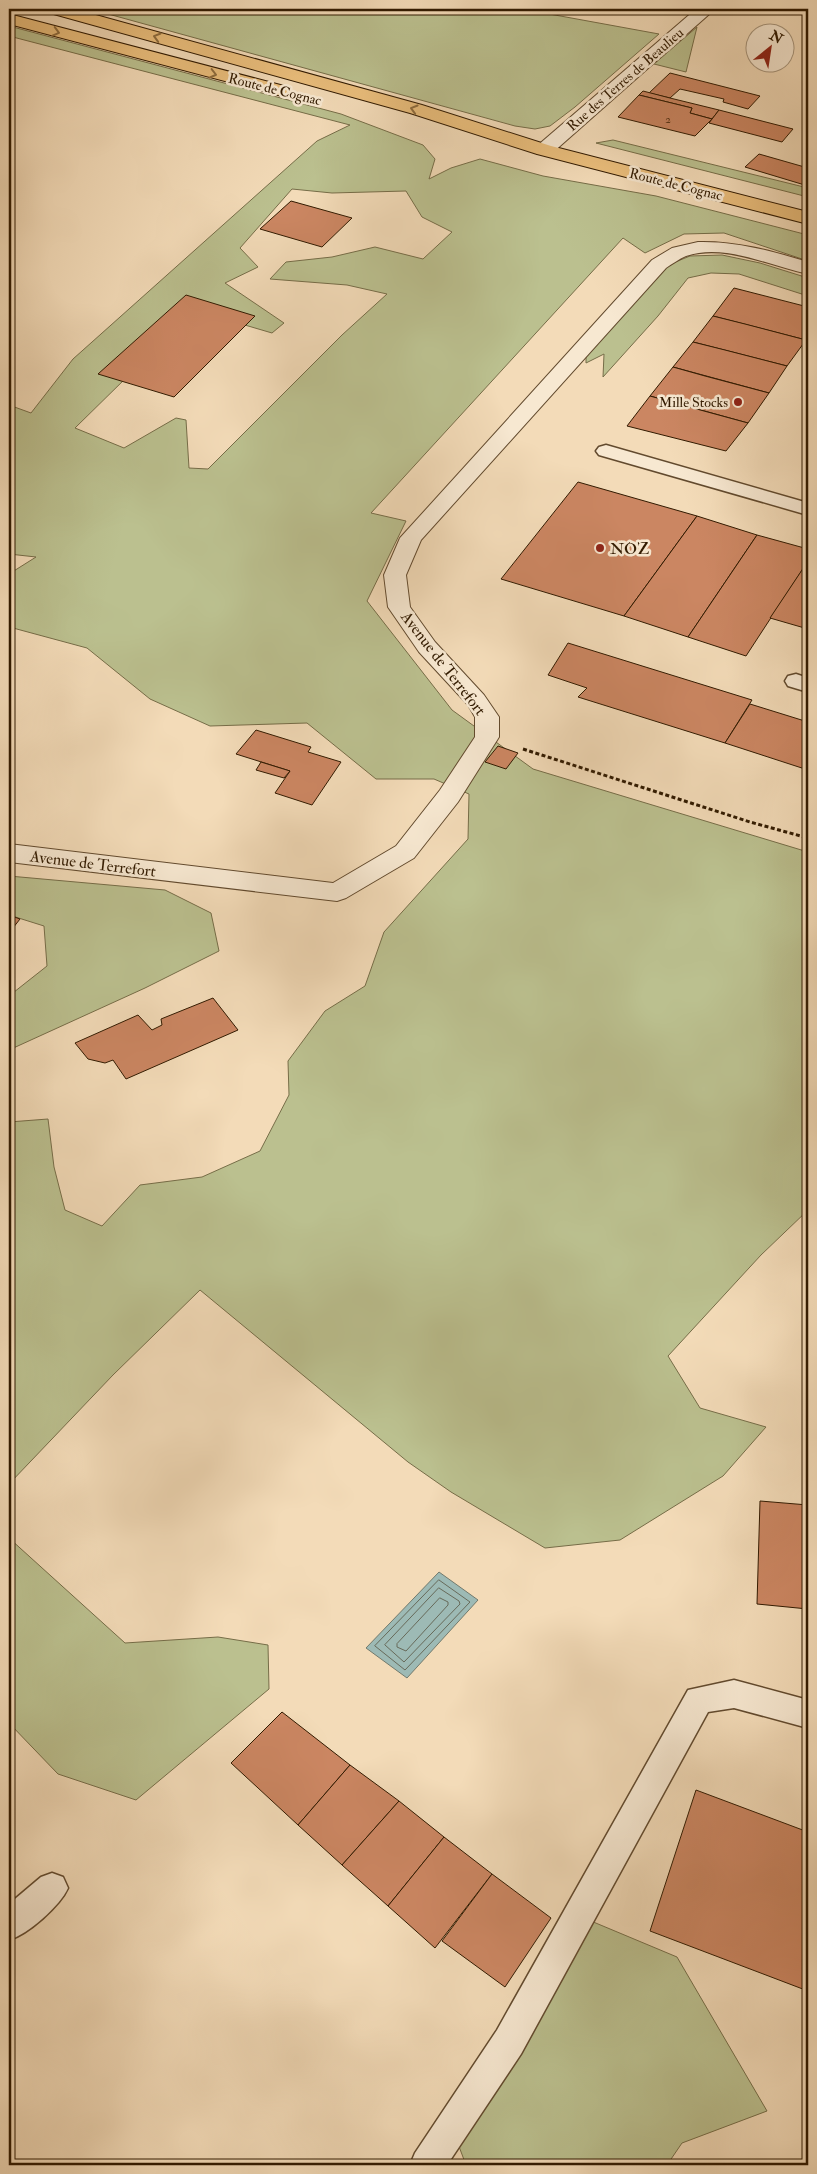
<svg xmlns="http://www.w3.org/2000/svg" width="817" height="2174" font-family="'IM FELL Double Pica',serif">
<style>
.green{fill:#bbc08f;stroke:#766d48;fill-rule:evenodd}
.water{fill:#9dbab5;stroke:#727a6d}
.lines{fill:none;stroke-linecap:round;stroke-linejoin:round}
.shore{stroke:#676a5a;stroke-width:1}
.building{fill:#cb8662;stroke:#311a00}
.lane-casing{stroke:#624a2e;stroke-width:3}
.street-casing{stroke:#624a2e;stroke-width:2}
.primary-casing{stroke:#311a00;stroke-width:2}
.path{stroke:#311a00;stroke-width:3;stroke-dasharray:4 2.5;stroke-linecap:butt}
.lane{fill:#f7e8d1;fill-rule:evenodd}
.street{fill:#f7e8d1;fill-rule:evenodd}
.primary{fill:#eabe7c;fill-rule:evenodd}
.oneway{stroke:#8e6c3e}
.poi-dot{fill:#8f2418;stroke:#f7e8d1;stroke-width:2}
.labels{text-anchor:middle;stroke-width:5;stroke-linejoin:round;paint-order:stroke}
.far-number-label{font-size:11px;fill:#583518}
.far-street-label{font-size:14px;fill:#311a00;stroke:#f7e8d1}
.far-poi-label{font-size:14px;fill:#311a00;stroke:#f7e8d1;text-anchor:end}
.poi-label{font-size:16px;fill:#311a00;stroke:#f7e8d1;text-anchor:start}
.street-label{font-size:16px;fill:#311a00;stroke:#f7e8d1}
</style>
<rect width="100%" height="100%" fill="#f3dbb8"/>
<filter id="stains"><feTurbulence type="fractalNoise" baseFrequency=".004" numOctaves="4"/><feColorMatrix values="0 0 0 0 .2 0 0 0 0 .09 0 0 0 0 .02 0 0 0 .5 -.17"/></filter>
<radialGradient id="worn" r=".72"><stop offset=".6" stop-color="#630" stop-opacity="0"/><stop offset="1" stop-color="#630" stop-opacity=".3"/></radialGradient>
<g class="green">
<path d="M90 9H522L659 34 575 107 550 126 535 129 515 126Z"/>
<path d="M9 26 341 114 423 145 435 159 429 179 451 168 480 159 543 176 656 196 808 235V261L724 233 684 234 645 253 623 238 371 513 406 521 367 601 452 710 533 769 808 852V1210L761 1255 668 1356 700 1408 766 1427 723 1476 620 1540 545 1548 451 1492 408 1462 200 1290 113 1375 9 1484V1122L48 1119 54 1167 65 1210 102 1226 140 1185 202 1177 260 1151 289 1095 288 1061 325 1011 365 986 384 932 468 839 469 794 434 779H376L307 723 210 726 150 699 87 648 13 628 9 616V574L36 557 9 554V405L31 413 73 359 317 141 350 125 9 36ZM292 189 332 193 406 191 422 217 452 232 423 259 375 247 332 257 286 262 270 279 347 285 387 294 342 335 208 469 189 468 186 420 176 418 124 448 75 428 128 376 221 318 272 333 284 323 225 283 258 267 240 248Z"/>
<path d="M697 27 686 72 654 64Z"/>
<path d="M613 140 808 188V197L596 143Z"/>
<path d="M722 255 760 263 808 278V296L739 274 711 273 688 278 658 316 603 377 604 354 586 363V357L663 267 690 256Z"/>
<path d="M9 876 165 890 211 913 219 951 145 988 9 1050V996L47 966 44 926 9 915Z"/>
<path d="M9 1538 125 1643 218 1637 268 1645 269 1689 136 1800 58 1774 9 1723Z"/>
<path d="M579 1916 677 1957 767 2111 682 2143 667 2165H466L452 2128Z"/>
</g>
<path class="water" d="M439 1572 478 1600 407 1678 366 1648Z"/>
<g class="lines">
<g class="shore">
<path d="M439 1580 470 1602 405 1670 375 1646Z"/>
<path d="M439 1588 459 1601 460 1604 404 1662 385 1645Z"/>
<path d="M440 1598 448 1602V1605L406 1651 397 1647V1644Z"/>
</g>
</g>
<g class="building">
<path d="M670 73 760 96 748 109 723 102 724 99 680 89 670 98 649 93Z"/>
<path d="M643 91 670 98 719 110 712 119 690 113 692 108 639 95Z"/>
<path d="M639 95 692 108 690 113 712 119 695 136 618 117Z"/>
<path d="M719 110 793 129 782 142 709 123Z"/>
<path d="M759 154 808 168V186L745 167Z"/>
<path d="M291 201 352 218 322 247 260 229Z"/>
<path d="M734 288 808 307V337L806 340 713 316Z"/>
<path d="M186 295 255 316 174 397 98 374Z"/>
<path d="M713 316 745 324 806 340 787 366 693 342Z"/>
<path d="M693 342 725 350 787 366 769 393 673 367Z"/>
<path d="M673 367 705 376 769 393 748 423 650 396Z"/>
<path d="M650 396 682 405 748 423 726 451 627 426Z"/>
<path d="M578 482 697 516 624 616 501 579Z"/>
<path d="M697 516 757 535 688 637 624 616Z"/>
<path d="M757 535 808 549V561L746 656 688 637Z"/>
<path d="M808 561V629L770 618Z"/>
<path d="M568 643 752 700 725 743 578 697 587 688 548 675Z"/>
<path d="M750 704 808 722V770L725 743Z"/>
<path d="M256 730 311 747 308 752 341 762 312 805 275 793 290 771 236 754Z"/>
<path d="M498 746 518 753 506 769 485 762Z"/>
<path d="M261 762 290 771 284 778 256 770Z"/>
<path d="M9 915 20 919 9 933Z"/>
<path d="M213 998 238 1030 126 1079 113 1060 105 1063 88 1059 75 1043 138 1015 152 1030 162 1025 161 1019Z"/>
<path d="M760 1501 808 1505V1609L757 1604Z"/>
<path d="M282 1712 350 1765 298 1825 231 1763Z"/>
<path d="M350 1765 399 1801 342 1865 298 1825Z"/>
<path d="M696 1790 808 1832V1991L650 1931Z"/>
<path d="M399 1801 444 1837 388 1906 342 1865Z"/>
<path d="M444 1837 492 1874 435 1948 388 1906Z"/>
<path d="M492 1874 551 1918 505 1987 442 1941Z"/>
</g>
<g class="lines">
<defs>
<g id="lane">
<path d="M606 445 808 503V515L599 455 596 451 599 447Z"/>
<path d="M796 674 808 678V692L788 686 785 681 788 676Z"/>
<path d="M734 1680 808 1700V1728L734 1708 708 1712 521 2054 447 2165H410L415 2153 497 2030 688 1690Z"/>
<path d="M52 1873 63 1877 68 1888C60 1906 28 1934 9 1940V1904L41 1877Z"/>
</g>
<g id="street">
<path d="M696 9H715L551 154H537L535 150 537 146Z"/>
<path d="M698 242C736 241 772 251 808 262V274C770 266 725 243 686 256 679 259 672 264 666 268L421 540 406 575 410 607 435 642 484 695 499 717V737L458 802 414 858 346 898 337 901 9 862V844L333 883 396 846 440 790 475 737V717L468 705 419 652 388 607 384 575 400 538 652 260 672 248Z"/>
</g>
<g id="primary">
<path d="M48 9H74L422 105 551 146 808 212V224L537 154 410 113 50 13Z"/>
<path d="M9 14 288 87 291 91 288 95 282 96 9 24Z"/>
</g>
</defs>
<use href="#lane" class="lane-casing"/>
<use href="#street" class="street-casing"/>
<use href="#primary" class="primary-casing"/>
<path class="path" d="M523 749 750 822 808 838"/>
<use href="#lane" class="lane"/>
<use href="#street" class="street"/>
<use href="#primary" class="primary"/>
</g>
<defs><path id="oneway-chevron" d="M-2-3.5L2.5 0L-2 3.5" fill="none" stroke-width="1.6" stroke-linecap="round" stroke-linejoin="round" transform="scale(1.25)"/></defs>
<g class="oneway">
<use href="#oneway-chevron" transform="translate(56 32) rotate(15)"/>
<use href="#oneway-chevron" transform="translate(157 37) rotate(-164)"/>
<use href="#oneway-chevron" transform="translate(213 74) rotate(14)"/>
<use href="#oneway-chevron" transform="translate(414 109) rotate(-164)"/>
</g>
<g class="poi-dot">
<circle cx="738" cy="402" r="5"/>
<circle cx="600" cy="548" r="5"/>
</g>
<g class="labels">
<g class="far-number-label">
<text x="668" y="123">2</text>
</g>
<g class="far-street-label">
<text transform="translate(625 79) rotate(-41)" y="5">Rue des Terres de Beaulieu</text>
<text transform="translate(275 89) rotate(14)" y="5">Route de Cognac</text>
<text transform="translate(676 184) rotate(14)" y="5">Route de Cognac</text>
</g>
<g class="far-poi-label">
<text x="728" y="407">Mille Stocks</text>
</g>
<g class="poi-label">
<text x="610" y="554">NOZ</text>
</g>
<g class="street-label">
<text transform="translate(444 663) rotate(52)" y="6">Avenue de Terrefort</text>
<text transform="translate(93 863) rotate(7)" y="6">Avenue de Terrefort</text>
</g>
</g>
<rect width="817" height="2174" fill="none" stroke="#f3dbb8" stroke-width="30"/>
<rect x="10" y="10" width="797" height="2154" fill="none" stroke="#311a00" stroke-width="2.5"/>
<rect x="15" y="15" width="787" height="2144" fill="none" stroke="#311a00"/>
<g transform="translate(770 48) rotate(30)"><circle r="24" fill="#f7e8d1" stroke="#a8967d"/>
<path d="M0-4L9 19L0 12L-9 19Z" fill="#8f2418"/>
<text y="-8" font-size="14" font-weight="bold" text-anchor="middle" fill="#311a00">N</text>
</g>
<rect width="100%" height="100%" filter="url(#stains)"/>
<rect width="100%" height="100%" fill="url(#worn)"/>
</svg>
